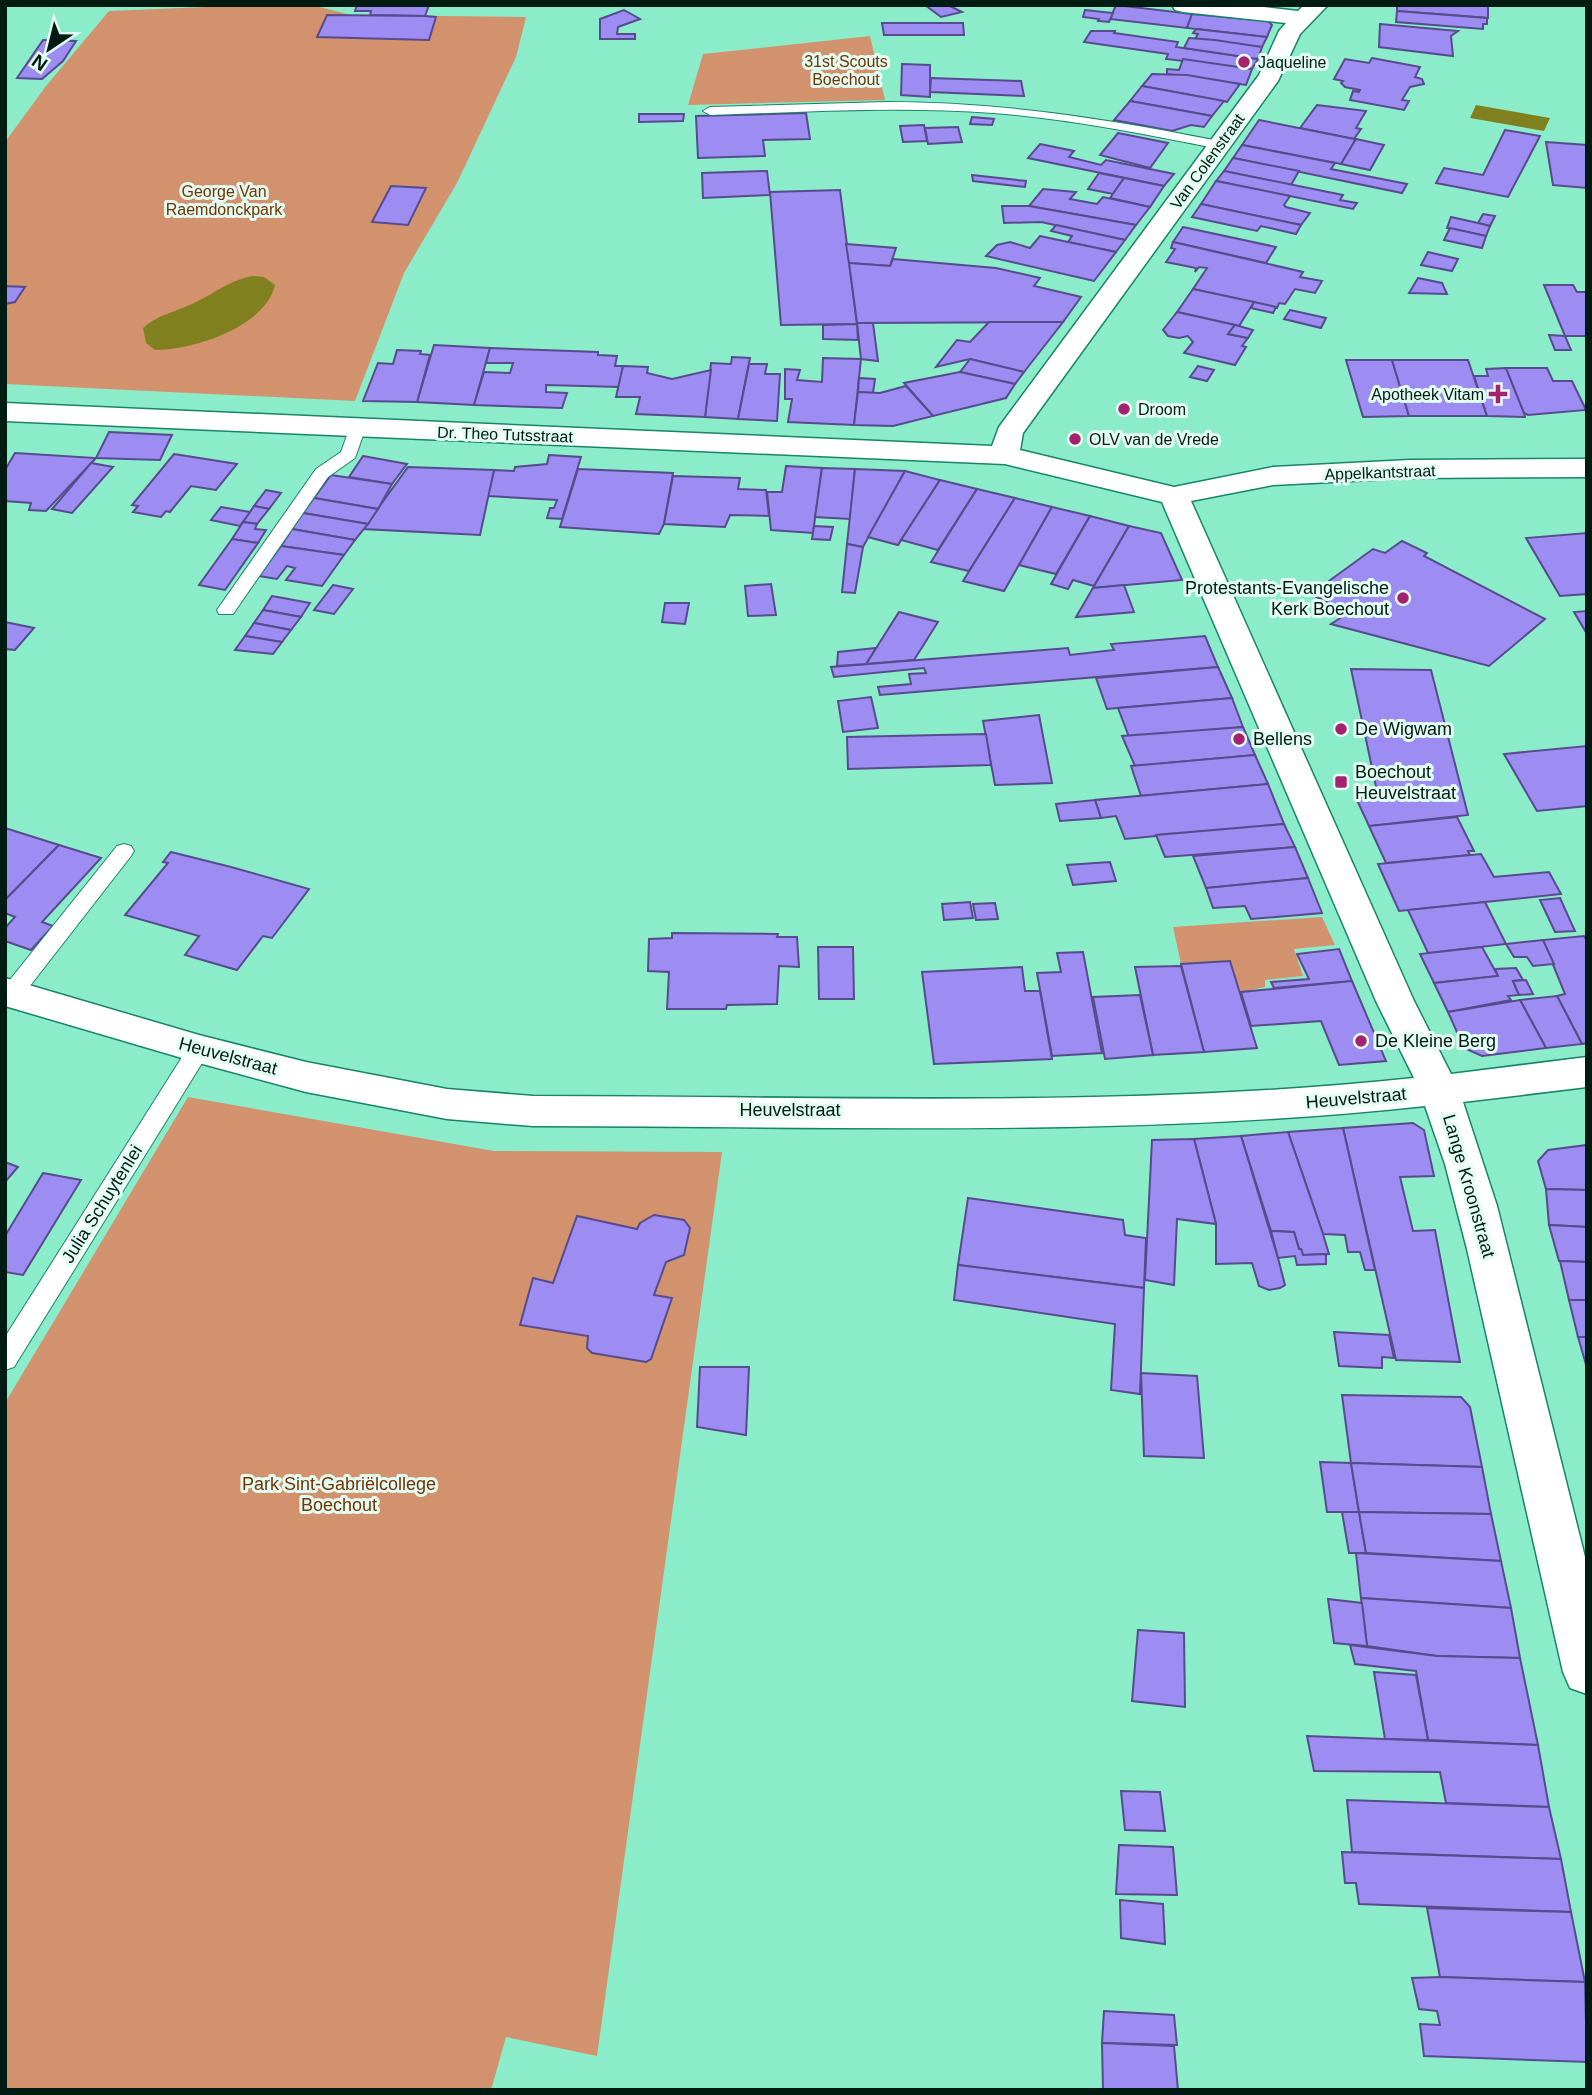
<svg xmlns="http://www.w3.org/2000/svg" width="1592" height="2095" font-family="Helvetica,sans-serif">
<style>
.green{fill:#d3926e}
.water{fill:#80811e}
.building{fill:#9d8cf1;stroke:#564b8c;stroke-width:2}
.lines{fill:none;stroke-linecap:round;stroke-linejoin:round}
.lane-casing{stroke:#178568;stroke-width:2}
.street-casing{stroke:#178568;stroke-width:3}
.lane{fill:#fff;fill-rule:evenodd}
.street{fill:#fff;fill-rule:evenodd}
.poi-dot{fill:#a52270;stroke:#e3fdf3;stroke-width:2.5}
.labels{text-anchor:middle;stroke-width:6;stroke-linejoin:round;paint-order:stroke}
.far-park-label{font-size:16px;fill:#733303;stroke:#e3fdf3}
.far-poi-label{font-size:16px;fill:#001b12;stroke:#e3fdf3;text-anchor:start}
.far-street-label{font-size:16px;fill:#001b12;stroke:#e3fdf3}
.poi-label{font-size:18px;fill:#001b12;stroke:#e3fdf3;text-anchor:start}
.street-label{font-size:18px;fill:#001b12;stroke:#e3fdf3}
.park-label{font-size:18px;fill:#733303;stroke:#e3fdf3}
</style>
<rect width="100%" height="100%" fill="#8becca"/>
<g class="green">
<path d="M254 5H312L351 15 526 17 516 57 457 183 404 273 355 401 5 384V142L46 86 109 11Z"/>
<path d="M870 36 885 100 688 105 703 54Z"/>
<path d="M1322 917 1335 945 1294 949 1303 976 1265 980V987L1241 992 1229 961 1181 964 1173 927Z"/>
<path d="M188 1097 494 1151 722 1152 597 2056 506 2037 491 2090H5V1403Z"/>
</g>
<g class="water">
<path d="M1476 105 1550 118 1544 131 1470 118Z"/>
<path d="M253 276 264 277 275 285C265 327 194 350 155 350L146 343 143 328C157 315 175 312 192 304 214 294 229 280 253 276Z"/>
</g>
<g class="building">
<path d="M357 5H429L425 16 370 15 371 11H355Z"/>
<path d="M925 5H948L962 12 941 17Z"/>
<path d="M1116 5 1192 14 1187 28 1110 19Z"/>
<path d="M1397 5 1488 6V18L1397 11Z"/>
<path d="M624 10 640 19 618 27 617 34H635V39H600V19Z"/>
<path d="M1085 10 1113 13 1109 22 1098 21 1099 19 1083 17Z"/>
<path d="M1397 11 1487 18V24H1483V29L1396 22Z"/>
<path d="M1192 14 1268 21 1272 25 1267 37 1187 28Z"/>
<path d="M327 15 425 16 436 17 429 40 317 37Z"/>
<path d="M882 23H963L964 35H884Z"/>
<path d="M1380 24 1458 31 1451 36 1453 56 1379 47Z"/>
<path d="M1196 29 1267 37 1262 47 1214 42 1195 39 1198 34 1193 33Z"/>
<path d="M1091 31H1115L1114 33 1178 42 1176 47 1258 59 1252 69 1166 59 1168 54 1084 42Z"/>
<path d="M1189 38 1215 40 1262 47 1258 59 1184 48Z"/>
<path d="M43 40 76 41 63 61 42 79 17 78Z"/>
<path d="M1372 58 1420 67 1415 77 1422 79 1424 84 1410 87 1402 100 1409 101 1404 110 1350 100 1353 91 1359 92 1360 90 1345 87 1341 83 1343 81 1334 79 1345 59 1369 63Z"/>
<path d="M1183 59 1252 69 1246 85 1167 74V69L1179 70Z"/>
<path d="M902 64 930 65V97L901 95Z"/>
<path d="M1152 74 1187 75 1240 84 1227 102 1142 86Z"/>
<path d="M931 78 1021 81 1024 96 930 92Z"/>
<path d="M1142 86 1224 101 1212 116 1130 101Z"/>
<path d="M1130 101 1212 116 1204 127 1191 125 1172 131 1114 120Z"/>
<path d="M1317 105 1366 111 1356 128 1361 129 1354 139 1300 128Z"/>
<path d="M806 113 810 139 763 140 765 156 698 158 696 116Z"/>
<path d="M639 114H684L683 121 639 122Z"/>
<path d="M972 117 994 119 992 125 970 124Z"/>
<path d="M1259 120 1354 139H1356L1341 164 1242 145Z"/>
<path d="M924 125 927 141 903 142 900 126Z"/>
<path d="M958 127 962 142 928 144 925 128Z"/>
<path d="M1505 130 1540 136 1508 197 1436 183 1444 168 1483 175Z"/>
<path d="M1118 133 1168 143 1150 168 1100 155Z"/>
<path d="M1356 139 1384 145 1370 170 1341 164Z"/>
<path d="M1546 142 1587 145V188L1553 185Z"/>
<path d="M1040 144 1074 151 1069 157 1101 165 1106 160 1174 174 1164 186 1028 158Z"/>
<path d="M1242 145 1335 163 1331 169 1407 184 1402 193 1233 158Z"/>
<path d="M1233 158 1299 171 1291 185 1224 171Z"/>
<path d="M767 171 770 195 703 198 702 173Z"/>
<path d="M1224 171 1343 195 1340 200 1357 203 1353 209 1216 181Z"/>
<path d="M1099 173 1124 178 1113 194 1088 189Z"/>
<path d="M972 175 1026 181 1025 187 973 181Z"/>
<path d="M1124 178 1164 186 1150 207 1110 198Z"/>
<path d="M1216 181 1290 196 1284 205 1286 207 1310 213 1301 225 1201 204Z"/>
<path d="M391 186 426 188 408 225 372 222Z"/>
<path d="M1043 189 1076 192 1070 199 1097 204 1103 197 1150 207 1136 225 1029 206Z"/>
<path d="M840 190 857 324 781 325 770 192Z"/>
<path d="M1201 204 1301 225 1296 234 1261 226 1257 231 1192 217Z"/>
<path d="M1002 206H1029L1136 225 1125 240 1041 222 1004 223Z"/>
<path d="M1483 214 1495 216 1490 226 1478 223Z"/>
<path d="M1451 217 1478 223 1490 226 1486 236 1447 228Z"/>
<path d="M1056 225 1125 240 1116 252 1068 242 1072 236 1051 231Z"/>
<path d="M1183 227 1276 247 1266 263 1173 242Z"/>
<path d="M1450 228 1486 236 1482 248 1444 240Z"/>
<path d="M1040 236 1068 242 1116 252 1094 281 986 256 997 245 1010 242 1030 248Z"/>
<path d="M1173 242 1303 272 1300 277 1322 281 1315 293 1295 289 1285 304 1279 303 1277 308 1193 289 1207 268 1199 267 1195 272 1196 268 1166 262 1175 249 1171 248Z"/>
<path d="M846 244 896 248 890 266 849 263Z"/>
<path d="M1428 252 1458 259 1452 271 1421 265Z"/>
<path d="M893 259 996 268 1040 278 1034 286 1081 297 1063 322 857 323 849 263 890 266Z"/>
<path d="M1418 278 1442 283 1447 294 1409 293Z"/>
<path d="M1544 285H1573L1577 292H1587V336H1565Z"/>
<path d="M5 286 25 287 15 302 5 304Z"/>
<path d="M1193 289 1254 302 1239 326 1177 312Z"/>
<path d="M1254 302 1276 307 1273 313 1251 308Z"/>
<path d="M1290 310 1326 318 1321 328 1284 319Z"/>
<path d="M1177 312 1235 325 1228 334 1248 338 1242 346 1246 347 1235 365 1184 353 1193 342 1188 336 1179 338 1168 336 1163 330Z"/>
<path d="M989 322H1063L1024 372 970 359 936 367 957 340 970 342Z"/>
<path d="M857 323H873L878 361 861 359Z"/>
<path d="M857 324 858 340 823 339V325Z"/>
<path d="M1235 325 1239 326 1253 330 1248 338 1228 334Z"/>
<path d="M1549 335 1565 336 1571 350H1555Z"/>
<path d="M434 345 490 348 474 405 417 402Z"/>
<path d="M490 348 598 352V355L617 356 615 366H623L619 387 546 385V392L567 393 562 408 474 405 484 372 510 373 513 363H486Z"/>
<path d="M397 350 421 351 420 354 430 355 417 402 363 401 378 363 393 364Z"/>
<path d="M732 357 750 358 738 419 705 417 711 363 731 364Z"/>
<path d="M823 358 861 359 854 425 788 422 792 399H785V369L800 370 797 380 822 382Z"/>
<path d="M970 359 1024 372 1015 384 960 372Z"/>
<path d="M1346 360H1392L1409 416 1363 417Z"/>
<path d="M1392 360H1468L1487 416H1409Z"/>
<path d="M749 364H767L765 374H780L777 421 738 419Z"/>
<path d="M623 366 648 367 647 373 672 379 711 370 705 417 636 414 640 397H616Z"/>
<path d="M1198 366 1214 370 1207 381 1190 377Z"/>
<path d="M1506 368 1524 413 1525 417 1487 416 1474 376H1488L1486 369Z"/>
<path d="M1506 368H1547L1553 381H1572L1586 410 1528 415 1524 413Z"/>
<path d="M960 372 1015 384 1006 398 933 416 904 383Z"/>
<path d="M859 378 875 379 873 393 858 392Z"/>
<path d="M906 386 933 416 893 426 854 425 858 392 880 393Z"/>
<path d="M109 432 172 435 160 460 96 458Z"/>
<path d="M15 453 96 458 46 511 29 510 31 503 5 501V470Z"/>
<path d="M174 454 237 464 216 490 191 486 170 512 166 511 161 517 133 512 138 506 132 505Z"/>
<path d="M549 455 581 457 562 519 547 518 550 508H554L557 500 488 496 494 470 514 471 515 467 547 464Z"/>
<path d="M363 456 407 464 392 484 349 477Z"/>
<path d="M91 463 113 467 72 513 52 509Z"/>
<path d="M786 466 822 468 813 533 771 530 767 492H782Z"/>
<path d="M408 467 494 470 480 535 363 529Z"/>
<path d="M822 468 855 469 850 519 815 517Z"/>
<path d="M578 469 673 473 664 524 659 534 560 527Z"/>
<path d="M855 469 905 471 863 547 847 544Z"/>
<path d="M905 471 940 480 898 545 868 537Z"/>
<path d="M331 475 392 484 378 509 314 498Z"/>
<path d="M673 476 740 478 738 489 766 490 769 516 730 515 725 527 664 524Z"/>
<path d="M940 480 977 489 938 550 901 540Z"/>
<path d="M977 489 1015 498 969 571 931 562Z"/>
<path d="M266 490 281 493 269 509 254 506Z"/>
<path d="M314 498 378 509 368 524 303 513Z"/>
<path d="M1015 498 1052 507 1004 591 963 581Z"/>
<path d="M254 506 269 509 257 524 243 522Z"/>
<path d="M221 507 250 512 240 526 211 520Z"/>
<path d="M1052 507 1090 516 1056 574 1019 565Z"/>
<path d="M303 513 368 524 355 540 292 529Z"/>
<path d="M1090 516 1129 526 1094 586 1073 580 1068 589 1051 584Z"/>
<path d="M243 522 257 524 255 529 266 530 258 543 232 539Z"/>
<path d="M814 526 833 527 830 540 812 539Z"/>
<path d="M1129 526 1161 533 1182 580 1093 588Z"/>
<path d="M292 529 355 540 344 555 281 546Z"/>
<path d="M1587 533V594L1560 596 1526 538Z"/>
<path d="M232 539 258 543 225 590 199 585Z"/>
<path d="M1402 541 1427 553 1424 556 1545 619 1489 666 1331 624 1348 613 1311 594 1373 549 1385 553Z"/>
<path d="M847 544 863 547 855 593 842 592Z"/>
<path d="M281 546 344 555 322 586 286 580 295 568 287 566 277 579 259 576Z"/>
<path d="M771 584 776 615 748 616 745 586Z"/>
<path d="M333 585 353 589 334 614 314 610Z"/>
<path d="M1124 585 1134 612 1076 617 1093 588Z"/>
<path d="M272 596 310 603 301 617 263 610Z"/>
<path d="M665 603H689L685 624 662 622Z"/>
<path d="M263 610 301 617 291 630 254 623Z"/>
<path d="M1587 611V634L1574 612Z"/>
<path d="M899 612 938 622 914 660 866 664Z"/>
<path d="M5 622 34 628 15 650 5 649Z"/>
<path d="M254 623 291 630 282 642 245 636Z"/>
<path d="M245 636 282 642 273 654 235 650Z"/>
<path d="M1205 636 1218 667 880 695 878 687 911 684 909 674 926 673 924 668 834 677 831 667 1068 648 1070 655 1114 650 1111 644Z"/>
<path d="M876 648 866 664 837 666 838 652Z"/>
<path d="M1218 667 1232 698 1107 709 1096 678Z"/>
<path d="M1351 669 1431 670 1468 815 1369 826 1356 798 1378 796Z"/>
<path d="M871 697 878 728 843 732 838 701Z"/>
<path d="M1232 698 1243 727 1129 737 1118 708Z"/>
<path d="M1039 715 1052 783 995 785 983 721Z"/>
<path d="M1243 727 1255 755 1135 766 1122 736Z"/>
<path d="M986 734 991 765 848 769 847 737Z"/>
<path d="M1587 746V806L1537 811 1504 754Z"/>
<path d="M1255 755 1268 784 1141 796 1131 766Z"/>
<path d="M1268 784 1284 824 1125 839 1116 816 1101 818 1095 800Z"/>
<path d="M1095 800 1101 818 1060 821 1056 804Z"/>
<path d="M1457 817 1474 851H1468L1470 855 1386 863 1369 826Z"/>
<path d="M1284 824 1295 847 1165 857 1156 835Z"/>
<path d="M5 828 59 845 5 900Z"/>
<path d="M59 845 101 858 42 922 53 926 31 950 5 941V928L15 917 5 913V900Z"/>
<path d="M1295 847 1308 878 1206 888 1193 856Z"/>
<path d="M171 852 231 867 309 889 272 938 263 936 237 970 185 955 199 936 125 915 168 863 163 862Z"/>
<path d="M1481 854 1494 877 1549 872 1561 894 1399 911 1378 864Z"/>
<path d="M1110 862 1116 881 1073 885 1067 865Z"/>
<path d="M1308 878 1322 913 1251 919 1245 906 1213 908 1206 888Z"/>
<path d="M1560 898 1575 931 1555 932 1540 900Z"/>
<path d="M970 902 973 918 944 920 942 904Z"/>
<path d="M1485 902 1506 944 1428 953 1408 910Z"/>
<path d="M995 903 998 919 976 920 973 904Z"/>
<path d="M672 933 778 934 777 937H797L799 967 779 966 777 1004 727 1005 726 1009H667L669 972 648 971 649 939 672 938Z"/>
<path d="M1584 936 1587 941V1043L1582 1044 1557 996 1565 994 1543 940Z"/>
<path d="M1543 940 1554 964 1533 966 1527 957H1514L1506 944Z"/>
<path d="M818 947H853L854 999H819Z"/>
<path d="M1482 947 1498 976 1434 983 1420 954Z"/>
<path d="M1339 949 1352 981 1274 988 1271 982 1309 979 1297 954Z"/>
<path d="M1083 952 1102 1053 1052 1056 1037 973 1061 972 1057 953Z"/>
<path d="M1230 961 1257 1048 1204 1052 1181 964Z"/>
<path d="M1181 966 1204 1052 1153 1055 1135 967Z"/>
<path d="M1022 967 1025 991H1040L1052 1059 934 1064 922 972Z"/>
<path d="M1516 968 1523 980 1513 981 1519 995 1508 996 1511 1000 1448 1012 1434 983 1498 976 1495 969Z"/>
<path d="M1526 980 1533 994 1519 995 1513 981Z"/>
<path d="M1352 981 1386 1061 1339 1065 1321 1021 1251 1026 1241 992Z"/>
<path d="M1140 995 1153 1055 1105 1059 1093 997Z"/>
<path d="M1557 996 1582 1044 1546 1048 1520 1000Z"/>
<path d="M1520 1000 1546 1048 1482 1056 1464 1048 1448 1012Z"/>
<path d="M1413 1123 1424 1130 1434 1176 1400 1177 1413 1231 1435 1230 1460 1362 1396 1360 1343 1128Z"/>
<path d="M1343 1128 1375 1270H1365L1360 1252H1348L1345 1235 1323 1234 1288 1132Z"/>
<path d="M1288 1132 1323 1234 1329 1254 1303 1255 1301 1249H1299L1294 1232 1271 1231 1241 1136Z"/>
<path d="M1241 1136 1278 1258 1285 1285 1280 1288 1269 1290 1259 1286 1252 1263 1216 1264V1224L1194 1139Z"/>
<path d="M1194 1139 1216 1224 1177 1219 1174 1285 1145 1280 1152 1140Z"/>
<path d="M1587 1145V1190L1546 1189 1538 1161 1548 1150Z"/>
<path d="M5 1162 18 1167 5 1182Z"/>
<path d="M43 1173 81 1180 23 1275 5 1272V1236Z"/>
<path d="M1546 1189 1587 1190V1227L1549 1225Z"/>
<path d="M968 1198 1123 1220 1125 1235 1146 1238 1144 1288 958 1265Z"/>
<path d="M654 1215 684 1220 690 1228 684 1255 666 1262 654 1295 672 1298 651 1359 646 1362 592 1353 587 1348 588 1336 520 1325 533 1278 553 1283 577 1216 637 1229 640 1223Z"/>
<path d="M1549 1225 1587 1227V1262L1559 1261Z"/>
<path d="M1271 1231 1294 1232 1299 1249H1301L1303 1255 1326 1254V1264L1297 1265 1295 1256 1278 1258Z"/>
<path d="M1560 1261 1587 1262V1300H1569Z"/>
<path d="M958 1265 1144 1288 1140 1394 1111 1390 1115 1324 954 1300Z"/>
<path d="M1569 1300H1587V1337H1578Z"/>
<path d="M1334 1332 1389 1335 1394 1358 1382 1357V1368L1339 1366Z"/>
<path d="M1578 1337H1587V1368Z"/>
<path d="M700 1367H749L746 1435 697 1427Z"/>
<path d="M1141 1373 1197 1376 1204 1458 1144 1456Z"/>
<path d="M1342 1395 1461 1397 1470 1407 1482 1467 1351 1463Z"/>
<path d="M1320 1462 1351 1463 1359 1512H1327Z"/>
<path d="M1351 1463 1482 1467 1491 1514 1359 1512Z"/>
<path d="M1342 1512H1359L1366 1553H1349Z"/>
<path d="M1359 1512 1491 1514 1501 1561 1366 1553Z"/>
<path d="M1356 1553 1501 1561 1511 1608 1361 1598Z"/>
<path d="M1361 1598 1511 1608 1520 1658 1437 1656 1367 1646Z"/>
<path d="M1328 1599 1362 1603 1367 1646 1334 1643Z"/>
<path d="M1138 1630 1184 1633 1185 1707 1132 1701Z"/>
<path d="M1350 1645 1437 1656 1520 1658 1538 1745 1428 1740 1416 1671 1355 1664Z"/>
<path d="M1374 1672 1416 1675 1428 1740 1385 1739Z"/>
<path d="M1307 1736 1538 1745 1549 1807 1446 1803 1440 1772 1314 1771Z"/>
<path d="M1121 1791 1160 1792 1165 1831 1125 1830Z"/>
<path d="M1347 1800 1549 1807 1561 1859 1352 1852Z"/>
<path d="M1119 1845 1173 1847 1177 1895 1116 1894Z"/>
<path d="M1342 1852 1561 1859 1571 1912 1359 1904 1356 1883H1345Z"/>
<path d="M1120 1900 1163 1904 1165 1944 1121 1938Z"/>
<path d="M1427 1908 1571 1912 1585 1982 1440 1977Z"/>
<path d="M1440 1977 1585 1982 1587 2062 1424 2056 1420 2024 1440 2025 1437 2011 1419 2009 1412 1978Z"/>
<path d="M1104 2011 1174 2015 1177 2045 1102 2043Z"/>
<path d="M1102 2043 1174 2046 1178 2090H1103Z"/>
</g>
<g class="lines">
<defs>
<g id="lane">
<path d="M887 102C1000 102 1108 119 1219 141L1226 145 1219 149C1144 134 1069 119 993 113 899 106 804 112 710 115L703 111 710 107Z"/>
<path d="M358 422 366 427 355 458 328 477 233 614H219L217 610 316 469 341 452 350 427Z"/>
<path d="M124 844 131 846 134 851 131 856 19 1000H5V986L117 846Z"/>
<path d="M199 1041 207 1043 210 1049 207 1055 14 1367 5 1370V1337L191 1043Z"/>
</g>
<path id="street" d="M1172 5H1248L1298 11 1304 5H1328L1300 34 1278 81 1023 433 1020 450 1174 487 1273 467 1410 460 1587 459V477L1410 478 1273 485 1191 501 1414 1001 1451 1074 1587 1057V1087L1463 1102 1497 1206 1587 1565V1694L1570 1688 1563 1672 1467 1249 1445 1164 1425 1106C1129 1138 830 1126 533 1126L447 1119 306 1092 199 1063 5 1006V978L199 1035 306 1062 447 1089 533 1096C826 1096 1122 1109 1414 1078L1376 1001 1162 502 1005 464 5 421V403L992 446 999 427 1259 75 1279 31 1286 23 1183 12 1175 10Z"/>
</defs>
<use href="#lane" class="lane-casing"/>
<use href="#street" class="street-casing"/>
<use href="#lane" class="lane"/>
<use href="#street" class="street"/>
</g>
<g class="poi-dot">
<circle cx="1244" cy="62" r="7"/>
<path d="M1494.5 383.5h7v7h7v7h-7v7h-7v-7h-7v-7h7z"/>
<circle cx="1124" cy="409" r="7"/>
<circle cx="1075" cy="439" r="7"/>
<circle cx="1403" cy="598" r="7"/>
<circle cx="1341" cy="729" r="7"/>
<circle cx="1239" cy="739" r="7"/>
<rect x="1334" y="775" width="14" height="14" rx="3.5"/>
<circle cx="1361" cy="1041" r="7"/>
</g>
<g class="labels">
<g class="far-park-label">
<text x="846" y="67">31st Scouts<tspan x="846" dy="18">Boechout</tspan></text>
<text x="224" y="197">George Van<tspan x="224" dy="18">Raemdonckpark</tspan></text>
</g>
<g class="far-poi-label">
<text x="1258" y="68">Jaqueline</text>
<text x="1484" y="400" text-anchor="end">Apotheek Vitam</text>
<text x="1138" y="415">Droom</text>
<text x="1089" y="445">OLV van de Vrede</text>
</g>
<g class="far-street-label">
<text transform="translate(1207 161) rotate(-54)" y="6">Van Colenstraat</text>
<text transform="translate(505 434) rotate(2)" y="6">Dr. Theo Tutsstraat</text>
<text transform="translate(1380 472) rotate(-2)" y="6">Appelkantstraat</text>
</g>
<g class="poi-label">
<text x="1389" y="594" text-anchor="end">Protestants-Evangelische<tspan x="1389" dy="21">Kerk Boechout</tspan></text>
<text x="1355" y="735">De Wigwam</text>
<text x="1253" y="745">Bellens</text>
<text x="1355" y="778">Boechout<tspan x="1355" dy="21">Heuvelstraat</tspan></text>
<text x="1375" y="1047">De Kleine Berg</text>
</g>
<g class="street-label">
<text transform="translate(228 1056) rotate(15)" y="6">Heuvelstraat</text>
<text transform="translate(1356 1098) rotate(-5)" y="6">Heuvelstraat</text>
<text x="790" y="1116">Heuvelstraat</text>
<text transform="translate(1469 1186) rotate(74)" y="6">Lange Kroonstraat</text>
<text transform="translate(102 1204) rotate(-58)" y="6">Julia Schuytenlei</text>
</g>
<g class="park-label">
<text x="339" y="1490">Park Sint-Gabriëlcollege<tspan x="339" dy="21">Boechout</tspan></text>
</g>
</g>
<rect width="1592" height="2095" fill="none" stroke="#001b12" stroke-width="14"/>
<g transform="translate(49 49) rotate(215)" stroke="#e3fdf3" stroke-width="5" paint-order="stroke">
<path d="M0-5L12 26L0 18L-12 26Z" fill="#001b12"/>
<text y="-10" font-size="19" font-weight="bold" text-anchor="middle" fill="#001b12">N</text>
</g>
</svg>
